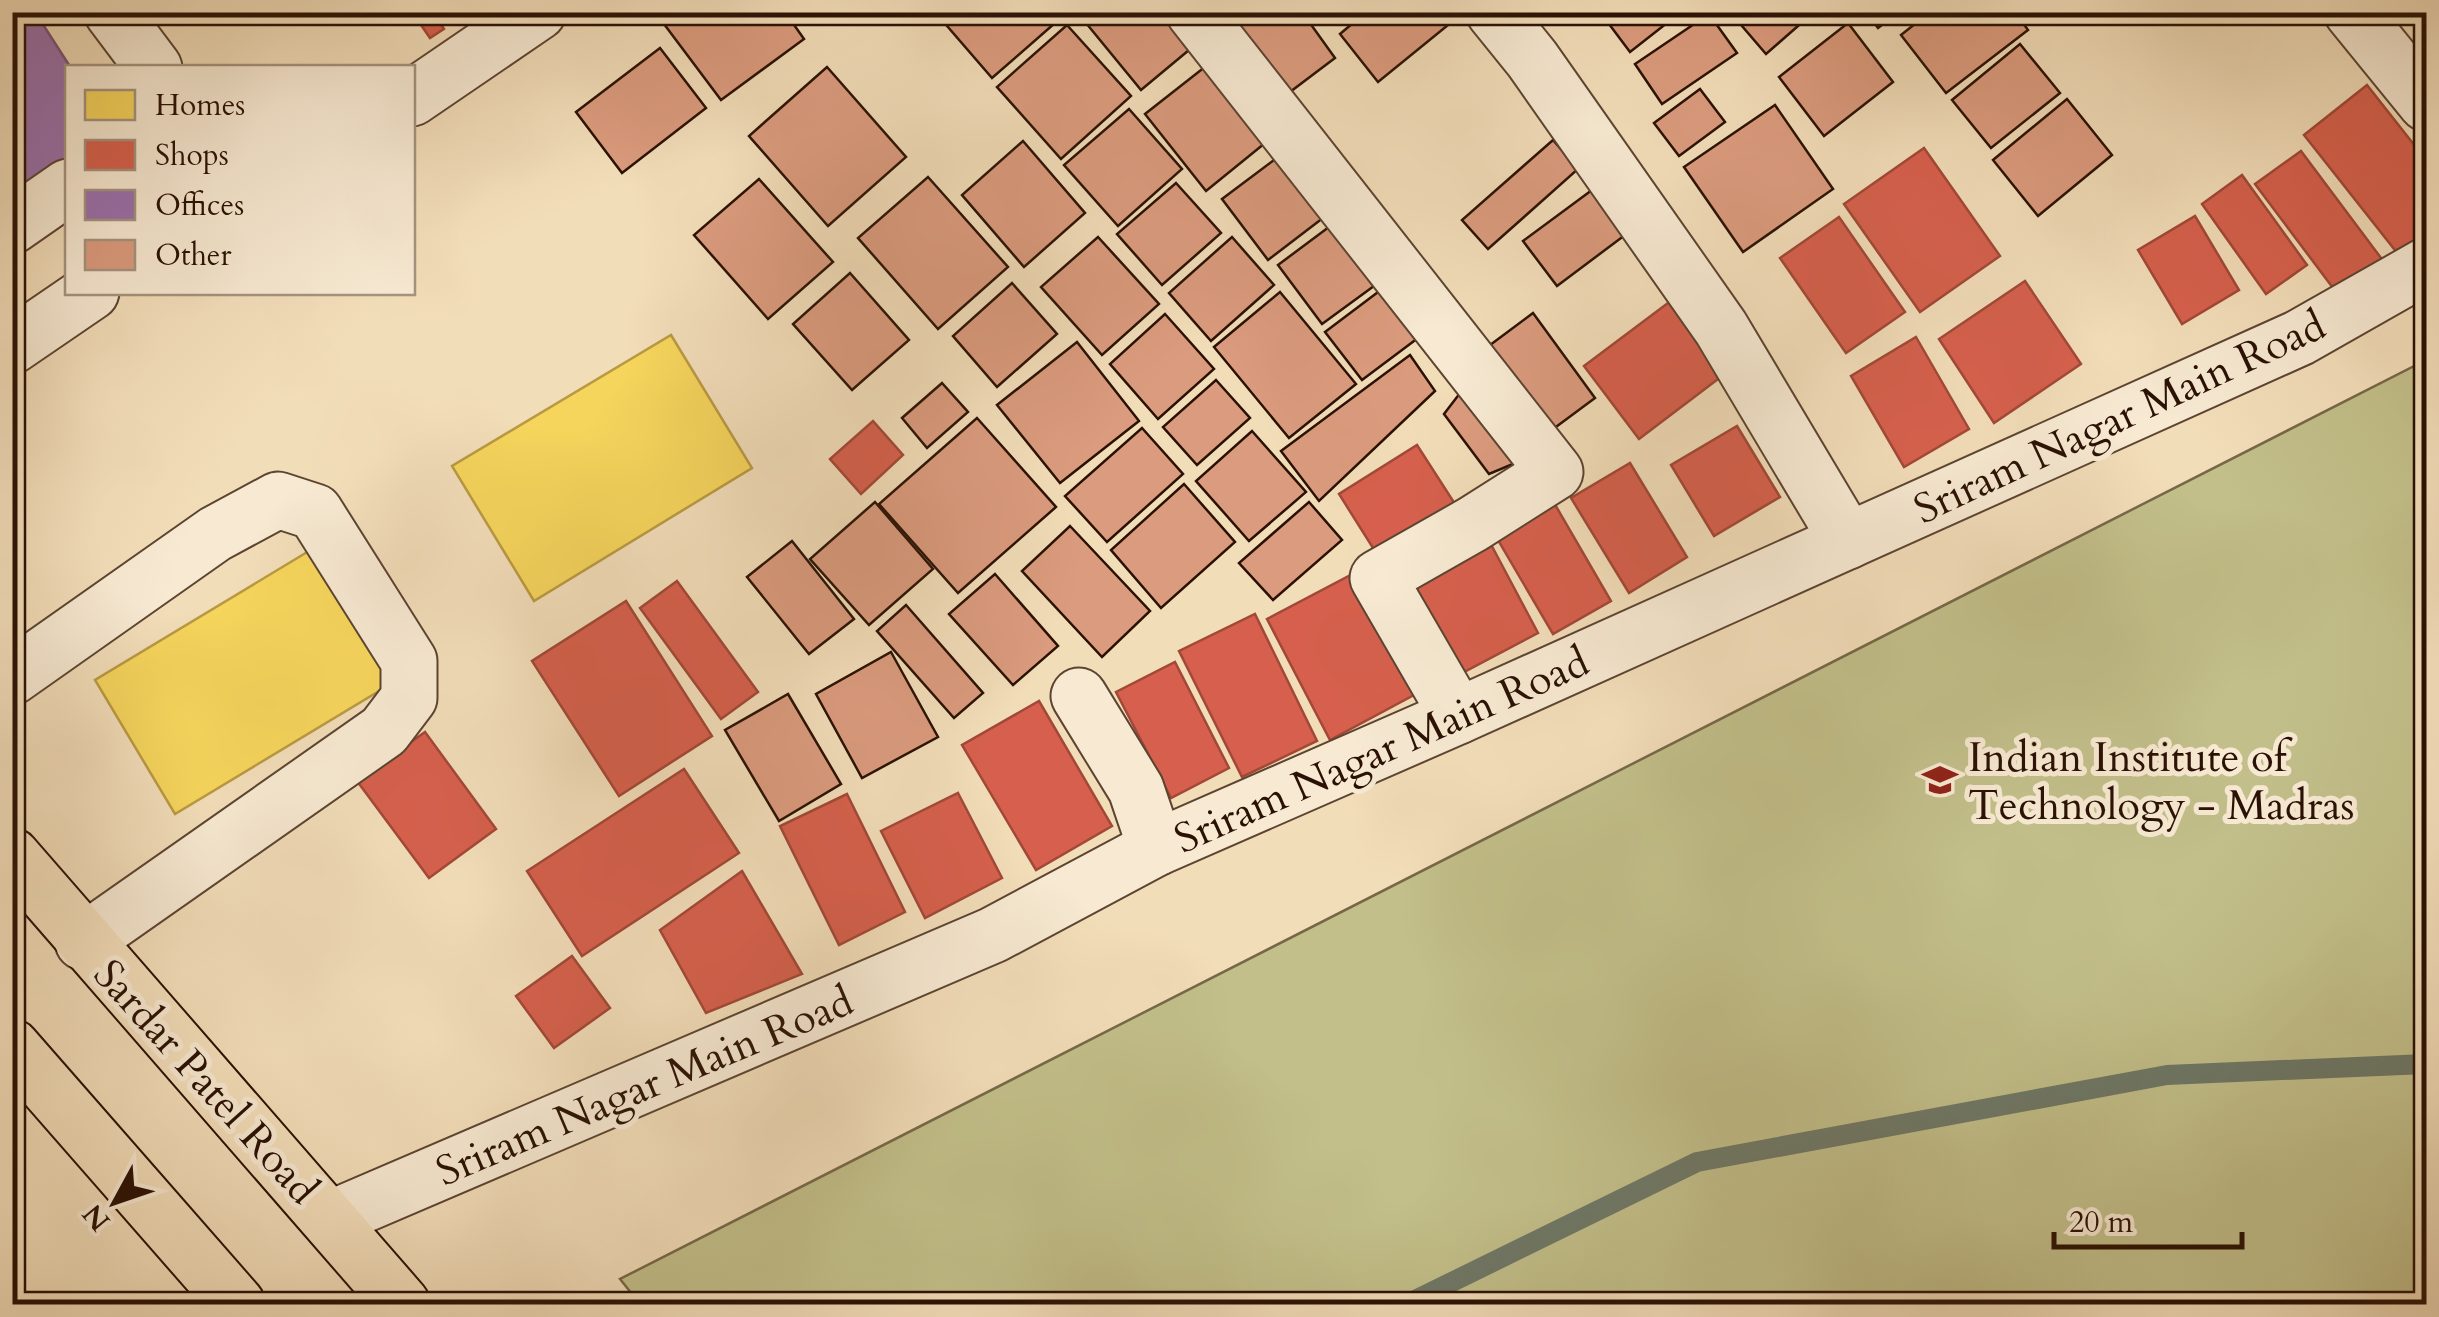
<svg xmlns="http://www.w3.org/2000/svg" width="2439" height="1317" font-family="Cardo,serif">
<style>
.green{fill:#c2bf8a;stroke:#766847;stroke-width:2.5}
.homes{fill:#f6d55c;stroke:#b99a42;stroke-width:2.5}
.shops{fill:#d6604d;stroke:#a24837;stroke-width:2.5}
.offices{fill:#9970ab;stroke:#785479;stroke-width:2.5}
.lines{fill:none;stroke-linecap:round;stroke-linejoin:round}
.stream{stroke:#6e7867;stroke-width:20}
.building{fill:#db9b7e;stroke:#2a1104;stroke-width:2.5}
.minor-casing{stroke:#5c4431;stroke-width:59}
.major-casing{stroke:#2a1104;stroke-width:59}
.minor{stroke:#f7e9d2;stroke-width:55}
.major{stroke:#f2ddb9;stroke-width:55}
.labels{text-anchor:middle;stroke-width:10;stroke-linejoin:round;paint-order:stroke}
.street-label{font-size:42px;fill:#2a1104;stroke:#f7e9d2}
.poi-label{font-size:42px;fill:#2a1104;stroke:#f7e9d2;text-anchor:start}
</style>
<rect width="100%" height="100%" fill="#f2ddb9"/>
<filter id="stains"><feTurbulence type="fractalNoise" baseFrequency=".002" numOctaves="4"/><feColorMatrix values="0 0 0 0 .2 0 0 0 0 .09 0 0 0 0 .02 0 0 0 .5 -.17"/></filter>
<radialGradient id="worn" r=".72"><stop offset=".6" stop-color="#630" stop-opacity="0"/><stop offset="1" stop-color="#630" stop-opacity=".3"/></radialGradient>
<path class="green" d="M2426 360V1304H640L620 1279Z"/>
<g class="homes">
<path d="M671 335 752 468 534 601 452 466Z"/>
<path d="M314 548 394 682 175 814 95 680Z"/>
</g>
<g class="shops">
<path d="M412 12H468L457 21 453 14 440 23 444 29 430 38Z"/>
<path d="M2367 85 2426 160V232L2398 254 2304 135Z"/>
<path d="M1924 148 2000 256 1920 312 1844 204Z"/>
<path d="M2301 151 2384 262 2339 296 2255 184Z"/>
<path d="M2242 175 2307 265 2266 294 2202 204Z"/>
<path d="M2195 216 2239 290 2182 324 2138 250Z"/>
<path d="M1839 217 1905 312 1846 353 1780 258Z"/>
<path d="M2025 281 2081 364 1994 423 1939 339Z"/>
<path d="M1672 300 1726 373 1639 439 1584 366Z"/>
<path d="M1916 337 1969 429 1904 467 1851 376Z"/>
<path d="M873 421 903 455 861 494 830 459Z"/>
<path d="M1737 426 1780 497 1714 536 1671 465Z"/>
<path d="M1417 445 1464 518 1385 567 1339 494Z"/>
<path d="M1630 463 1687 557 1629 593 1571 498Z"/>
<path d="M1546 489 1611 601 1553 634 1488 523Z"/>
<path d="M1486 535 1538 633 1447 681 1394 584Z"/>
<path d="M1364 568 1427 688 1330 740 1267 619Z"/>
<path d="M677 581 758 692 721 719 640 608Z"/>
<path d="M626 601 712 736 619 796 532 661Z"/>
<path d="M1255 614 1317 741 1242 777 1179 651Z"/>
<path d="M1175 662 1229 768 1171 798 1116 692Z"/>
<path d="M1039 701 1112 826 1036 870 962 745Z"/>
<path d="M425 732 496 829 429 878 357 781Z"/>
<path d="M684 769 739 853 582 956 527 871Z"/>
<path d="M958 793 1002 878 925 918 881 831Z"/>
<path d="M847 794 905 912 839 945 780 826Z"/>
<path d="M742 871 802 974 706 1013 660 930Z"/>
<path d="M572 956 610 1008 554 1048 516 996Z"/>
</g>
<path class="offices" d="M12 12H35L71 68H68V161L12 197Z"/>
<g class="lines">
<path class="stream" d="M1407 1304 1697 1162 2167 1075 2426 1064"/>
</g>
<g class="building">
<path d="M655 12H785L804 39 721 100Z"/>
<path d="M935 12H1060L1063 16 992 78Z"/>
<path d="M1077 12H1178L1201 40 1141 90Z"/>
<path d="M1227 12H1302L1335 58 1274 104Z"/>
<path d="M1366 12H1464L1378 82 1340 34Z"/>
<path d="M1600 12H1681L1630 52Z"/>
<path d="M1730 12H1814L1766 54Z"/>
<path d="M1866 12H1899L1878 28Z"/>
<path d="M1930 12H2015L2028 30 1946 93 1901 35Z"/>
<path d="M1709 14 1737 53 1662 104 1635 64Z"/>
<path d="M1848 23 1893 82 1824 136 1779 77Z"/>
<path d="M1067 25 1131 96 1061 159 997 87Z"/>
<path d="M2020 44 2060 93 1991 148 1952 100Z"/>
<path d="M660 48 706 108 622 173 576 112Z"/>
<path d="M1215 59 1275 135 1206 191 1145 114Z"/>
<path d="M827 67 906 157 828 226 749 136Z"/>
<path d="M1700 89 1725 122 1679 156 1654 123Z"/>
<path d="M2067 99 2112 155 2038 216 1993 160Z"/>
<path d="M1775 105 1833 189 1743 252 1684 167Z"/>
<path d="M1129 109 1182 169 1118 226 1064 165Z"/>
<path d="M1553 140 1578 169 1488 249 1462 220Z"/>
<path d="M1023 141 1085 213 1024 267 962 195Z"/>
<path d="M1290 148 1336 208 1268 260 1222 199Z"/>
<path d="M928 177 1008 267 938 329 858 238Z"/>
<path d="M759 179 833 262 768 319 694 235Z"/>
<path d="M1176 183 1221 233 1162 285 1117 234Z"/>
<path d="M1592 190 1625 235 1557 286 1523 241Z"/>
<path d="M1345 215 1389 275 1322 324 1278 265Z"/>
<path d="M1098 237 1159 304 1102 355 1041 287Z"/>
<path d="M1232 237 1274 285 1211 341 1169 293Z"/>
<path d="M850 273 909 340 852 390 793 324Z"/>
<path d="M1012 283 1057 334 997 387 953 336Z"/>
<path d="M1390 283 1426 332 1362 380 1325 332Z"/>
<path d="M1280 292 1356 384 1289 438 1214 347Z"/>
<path d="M1533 313 1595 398 1537 441 1474 357Z"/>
<path d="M1165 314 1214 369 1158 419 1110 364Z"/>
<path d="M1077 342 1139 421 1060 483 997 405Z"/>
<path d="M1410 355 1435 391 1319 501 1281 451Z"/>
<path d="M1216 380 1250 418 1197 465 1163 427Z"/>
<path d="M1470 380 1525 459 1489 474 1444 414Z"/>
<path d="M942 383 968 412 927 448 902 418Z"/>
<path d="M977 418 1056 507 958 593 879 504Z"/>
<path d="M1142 428 1183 474 1107 542 1065 496Z"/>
<path d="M1252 431 1306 492 1249 541 1196 481Z"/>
<path d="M1184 484 1235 542 1161 608 1111 550Z"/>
<path d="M875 502 933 569 869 625 810 559Z"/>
<path d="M1309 502 1342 540 1273 600 1239 563Z"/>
<path d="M1070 526 1150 611 1102 657 1022 571Z"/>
<path d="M792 541 854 619 809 654 747 577Z"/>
<path d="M995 574 1058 646 1013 685 949 614Z"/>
<path d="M906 605 983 693 954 718 877 631Z"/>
<path d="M891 652 938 737 862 778 816 694Z"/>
<path d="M788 694 841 784 779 821 725 730Z"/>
</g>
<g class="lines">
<defs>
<g id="minor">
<path d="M112 12 154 68"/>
<path d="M1194 12 1555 472 1473 524 1378 578 1458 716"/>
<path d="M1494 12 1532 59 1721 328 1848 541"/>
<path d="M2352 12 2426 103"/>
<path d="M412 98 538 12"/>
<path d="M12 226 68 187"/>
<path d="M12 346 91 292"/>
<path d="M12 677 215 534 278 500 315 512 409 661V698L384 731 83 942"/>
<path d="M1079 696 1136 789 1156 848"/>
<path d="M330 1219 993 935 1156 848 1458 716 2299 338 2426 266"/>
</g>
<g id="major">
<path d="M12 856 402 1304"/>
<path d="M12 1047 237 1304"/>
</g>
</defs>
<use href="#minor" class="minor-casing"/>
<use href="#major" class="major-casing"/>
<use href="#minor" class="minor"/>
<use href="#major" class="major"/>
</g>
<defs>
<symbol id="university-bare" viewBox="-9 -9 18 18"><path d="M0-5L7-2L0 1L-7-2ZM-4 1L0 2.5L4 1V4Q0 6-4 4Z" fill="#8f2418" stroke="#f7e9d2" stroke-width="2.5" paint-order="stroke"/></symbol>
</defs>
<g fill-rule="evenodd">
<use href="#university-bare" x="1915" y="755" width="50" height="50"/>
</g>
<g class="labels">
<g class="street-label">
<text transform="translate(2119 416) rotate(-25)" y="15">Sriram Nagar Main Road</text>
<text transform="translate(1381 749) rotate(-24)" y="15">Sriram Nagar Main Road</text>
<text transform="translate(207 1081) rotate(48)" y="15">Sardar Patel Road</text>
<text transform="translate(644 1085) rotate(-23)" y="15">Sriram Nagar Main Road</text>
</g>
<g class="poi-label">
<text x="1968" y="771">Indian Institute of<tspan x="1968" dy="48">Technology - Madras</tspan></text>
</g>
</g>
<rect width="2439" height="1317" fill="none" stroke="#f2ddb9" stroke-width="50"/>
<rect x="15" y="15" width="2409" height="1287" fill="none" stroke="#2a1104" stroke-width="5"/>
<rect x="25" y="25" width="2389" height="1267" fill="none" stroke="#2a1104" stroke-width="2.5"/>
<rect x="65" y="65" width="350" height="230" fill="#f7e9d2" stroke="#a59380" stroke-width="2.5"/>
<rect x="85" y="90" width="50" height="30" fill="#f6d55c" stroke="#a59380" stroke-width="2.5"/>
<text x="155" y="115" font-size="30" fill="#2a1104">Homes</text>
<rect x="85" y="140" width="50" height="30" fill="#d6604d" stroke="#a59380" stroke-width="2.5"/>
<text x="155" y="165" font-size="30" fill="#2a1104">Shops</text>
<rect x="85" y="190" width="50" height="30" fill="#9970ab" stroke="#a59380" stroke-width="2.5"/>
<text x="155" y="215" font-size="30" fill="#2a1104">Offices</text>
<rect x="85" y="240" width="50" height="30" fill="#db9b7e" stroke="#a59380" stroke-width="2.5"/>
<text x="155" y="265" font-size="30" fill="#2a1104">Other</text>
<g transform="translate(115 1202) rotate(230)" stroke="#f7e9d2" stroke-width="8" paint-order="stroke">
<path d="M0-8L18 38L0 25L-18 38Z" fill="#2a1104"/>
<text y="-15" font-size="28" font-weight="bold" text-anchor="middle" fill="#2a1104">N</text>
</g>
<path d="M2054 1232v15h188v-15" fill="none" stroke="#2a1104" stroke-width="5"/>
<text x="2069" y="1232" font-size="30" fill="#2a1104" stroke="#f7e9d2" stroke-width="8" paint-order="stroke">20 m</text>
<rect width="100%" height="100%" filter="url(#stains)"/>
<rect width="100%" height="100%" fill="url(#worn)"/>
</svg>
